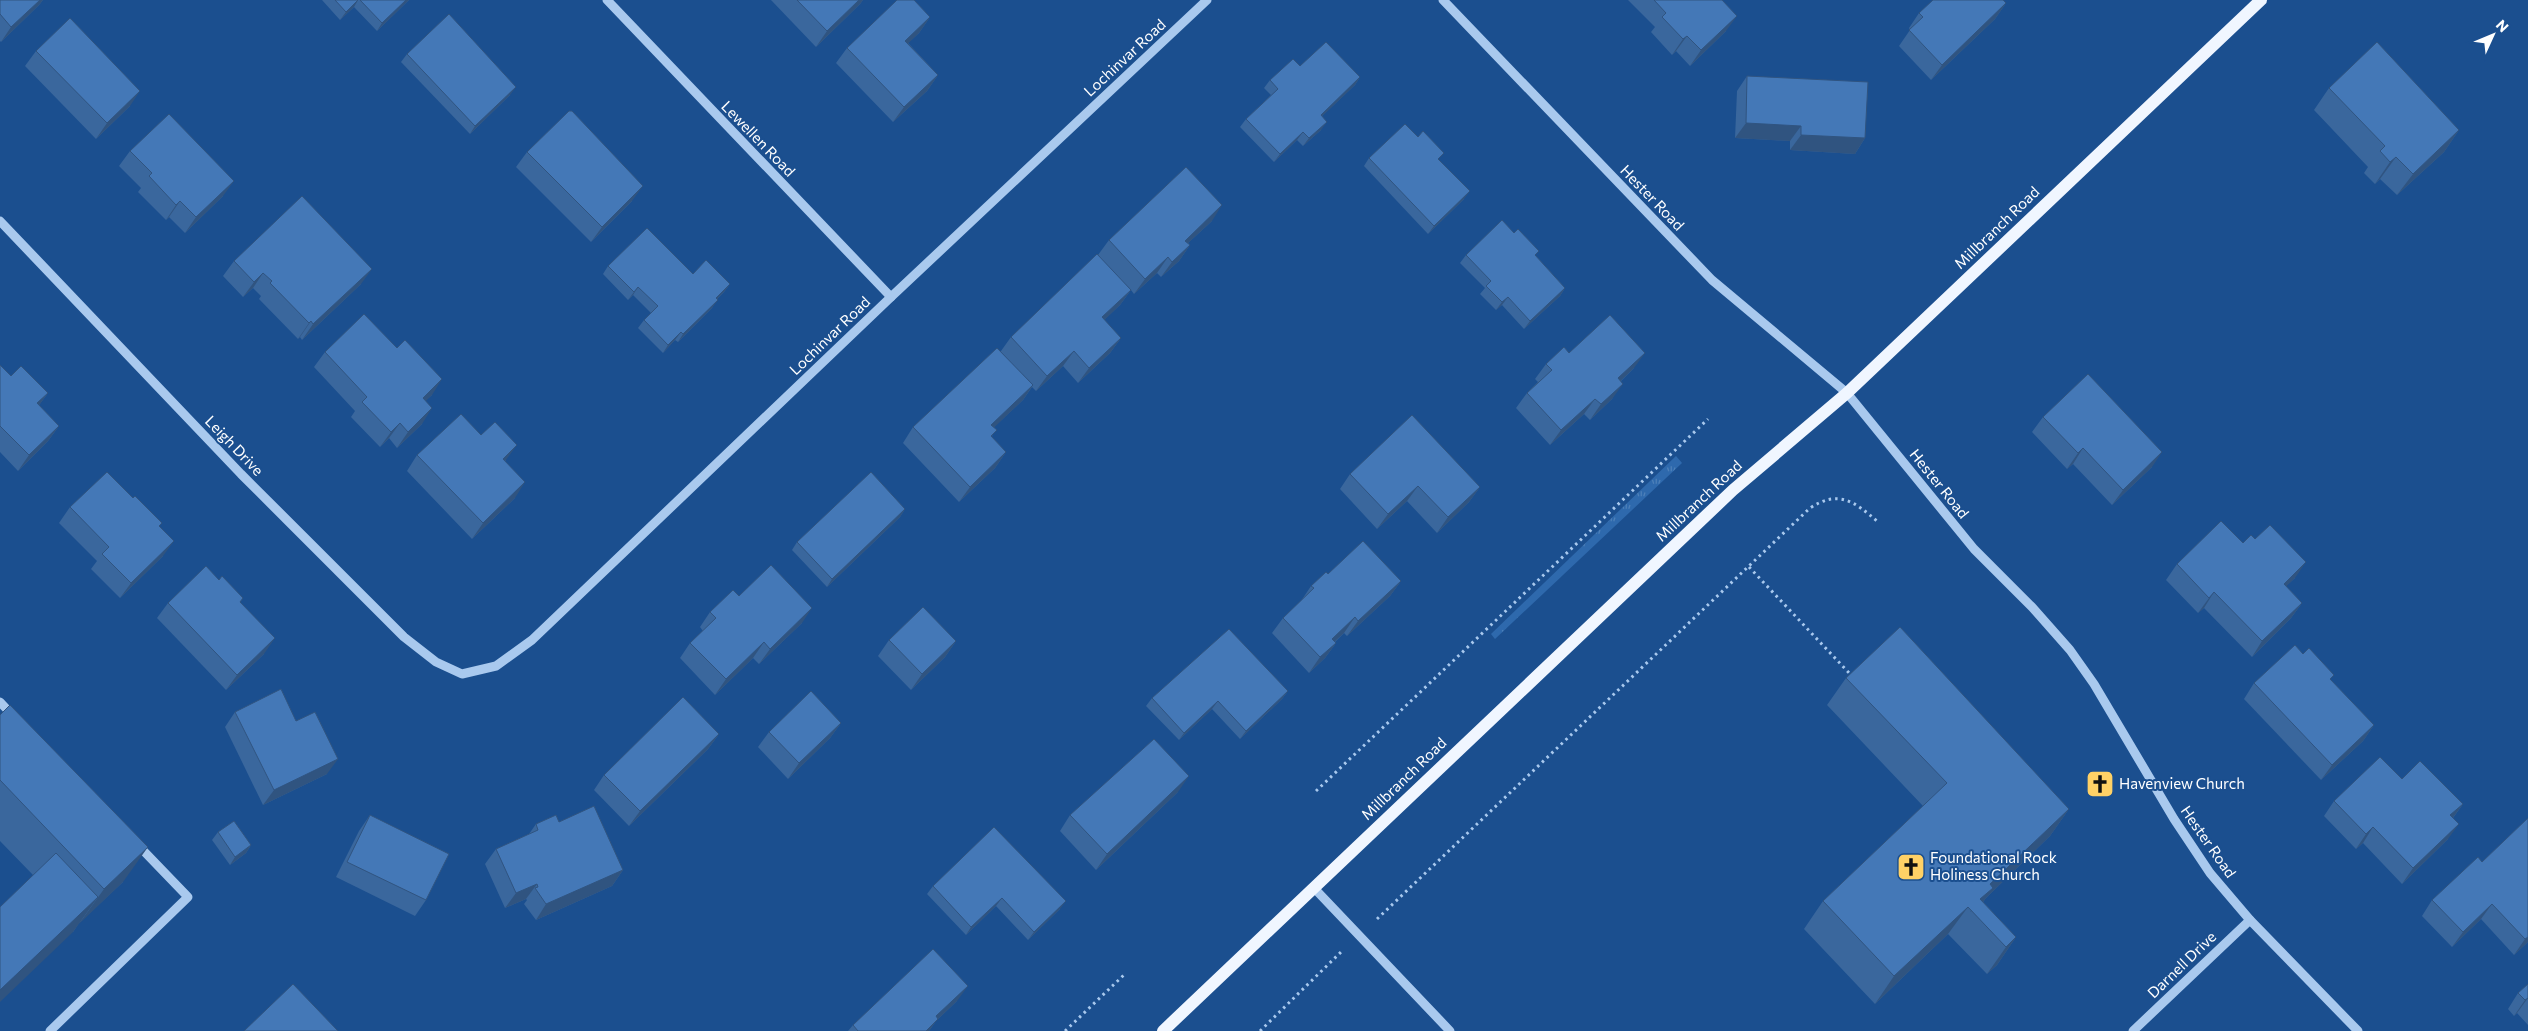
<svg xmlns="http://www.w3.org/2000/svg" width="2528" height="1031" font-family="Commissioner,sans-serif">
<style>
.grass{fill:url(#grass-tufts)}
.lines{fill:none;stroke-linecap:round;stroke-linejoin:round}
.path{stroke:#a9c9ee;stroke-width:3;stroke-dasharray:2.5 4;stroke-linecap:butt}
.minor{stroke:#a9c9ee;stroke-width:9}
.major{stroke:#f0f6ff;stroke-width:12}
.wall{fill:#3a679d}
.shaded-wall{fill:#305480}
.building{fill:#4478b7;stroke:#305480}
.labels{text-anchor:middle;stroke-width:4;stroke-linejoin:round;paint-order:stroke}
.street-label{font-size:15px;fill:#fff;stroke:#1b4f8f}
.poi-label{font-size:15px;fill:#fff;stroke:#1b4f8f;text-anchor:start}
</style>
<defs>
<pattern id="grass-tufts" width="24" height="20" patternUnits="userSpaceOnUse" patternTransform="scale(1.25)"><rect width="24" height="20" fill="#2e69ad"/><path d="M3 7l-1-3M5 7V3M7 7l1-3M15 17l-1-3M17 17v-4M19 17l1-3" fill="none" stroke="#4d80b9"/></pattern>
</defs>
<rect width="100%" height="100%" fill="#1b4f8f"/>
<path class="grass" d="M1676 456 1682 463 1495 639 1491 634Z"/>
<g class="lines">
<g class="path">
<path d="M1749 567 1851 675"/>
<path d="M1316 791 1708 419"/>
<path d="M1377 919 1810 508C1839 489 1855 502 1878 522"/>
<path d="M1065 1031 1126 973"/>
<path d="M1260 1031 1341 952"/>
</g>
<g class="minor">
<path d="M607 0 891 297"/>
<path d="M1443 0 1712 280 1847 393 1974 549 2032 607 2070 650 2094 684 2174 819 2210 873 2250 920 2358 1031"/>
<path d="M0 221 241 474 404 637 436 662 462 674 496 666 532 640 891 297 1207 0"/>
<path d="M0 702 14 717"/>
<path d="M1314 888 1450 1031"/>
<path d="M50 1031 188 897 136 843"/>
<path d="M2133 1031 2250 920"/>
</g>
<path class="major" d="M1163 1031 1733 490 1847 393 2261 0"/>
</g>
<g class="wall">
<path d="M0 0H43L39 5 1 42 0 41Z"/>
<path d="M322 0H409L377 31 354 7 340 20Z"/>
<path d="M771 0H863L860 4 816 47Z"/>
<path d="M1628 0H1722L1726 31 1690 66 1676 51 1672 55 1651 32 1655 27Z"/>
<path d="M2006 3 1995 19 1931 80 1899 46 1910 30 1909 28 1919 13Z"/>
<path d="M930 17 919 33 908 43 938 75 927 91 893 122 836 63 847 48Z"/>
<path d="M36 51 130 106 96 139 25 66Z"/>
<path d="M407 54 510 95 470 134 401 62Z"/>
<path d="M1300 66 1360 77 1355 85 1322 116 1321 130 1303 146 1297 140 1274 162 1240 127 1246 119 1271 95 1264 88 1270 80Z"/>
<path d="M1747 76 1865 138 1855 154 1790 150V141L1735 138 1737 91Z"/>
<path d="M2329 88 2459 130 2444 152 2397 195 2380 179 2375 184 2364 173 2368 167 2314 110Z"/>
<path d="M130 151 223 196 185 233 169 217 166 220 138 192 141 188 119 166Z"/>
<path d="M527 152 632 201 591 242 516 167Z"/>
<path d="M1369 158 1439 160 1464 199 1428 234 1364 166Z"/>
<path d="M1212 221 1188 243 1190 245 1179 261 1161 277 1157 273 1134 294 1131 290 1120 305 1104 320 1121 338 1110 353 1078 383 1063 366 1036 391 1032 387 1023 400 994 427 992 437 1006 452 995 468 959 502 903 443 913 427 1001 351 1011 337 1098 255 1109 240Z"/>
<path d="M1466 255 1536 256 1565 288 1560 296 1524 329 1502 305 1496 310 1480 294 1485 288 1460 263Z"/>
<path d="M234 261 361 284 302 340 300 337 298 339 259 299 261 296 253 288 243 297 223 276Z"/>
<path d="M608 266 693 274 730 284 724 292 717 299 712 308 678 342 675 340 663 353 638 328 644 320 651 313 633 295 628 300 603 274Z"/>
<path d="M325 352 432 395 425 401 422 424 397 448 389 438 380 447 351 417 355 411 314 367Z"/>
<path d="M1569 353 1634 368 1621 381 1612 399 1590 420 1584 414 1550 445 1516 408 1527 393 1538 382 1535 379 1546 364Z"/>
<path d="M0 365 11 376 48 393 39 405 59 426 48 441 18 471 0 452Z"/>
<path d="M2043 417 2152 467 2112 505 2073 464 2067 469 2032 432Z"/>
<path d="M417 455 506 460 505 461 515 498 472 539 407 471Z"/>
<path d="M1350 474 1480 487 1469 502 1437 533 1407 501 1377 529 1340 489Z"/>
<path d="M70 507 160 527 163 556 120 598 91 569 97 561 59 523Z"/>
<path d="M905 509 900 517 827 587 792 550 797 542Z"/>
<path d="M2243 543 2295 578 2286 586 2302 603 2291 618 2252 657 2204 608 2198 613 2166 580 2177 564Z"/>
<path d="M1328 574 1401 581 1390 596 1347 636 1344 633 1335 642 1336 643 1325 658 1309 673 1272 633 1283 618 1301 601 1311 586Z"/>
<path d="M739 596 802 623 759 664 753 658 715 695 680 658 690 643 703 631 700 627 710 612Z"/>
<path d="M168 603H240L264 654 226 690 157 618Z"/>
<path d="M889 640 956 641 945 657 911 690 878 656Z"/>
<path d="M2303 654 2330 680 2374 725 2363 741 2321 780 2244 699 2254 683Z"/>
<path d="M1846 678 2069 809 2050 836 1986 898 1983 902 2016 937 1997 965 1987 974 1948 934 1875 1004 1804 929 1823 901 1923 806 1827 705Z"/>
<path d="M1288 691 1282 699 1240 739 1212 709 1179 740 1146 706 1152 698Z"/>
<path d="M235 712 327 774 263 805 225 727Z"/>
<path d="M0 715 123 882 79 923 73 932 33 875 0 841Z"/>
<path d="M841 723 830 738 788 779 758 747 769 732Z"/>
<path d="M719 734 708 749 629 826 594 790 604 775Z"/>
<path d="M2402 779 2463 804 2453 818 2448 839 2402 884 2363 843 2356 849 2324 816 2334 801Z"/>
<path d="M1178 792 1096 870 1060 831 1070 815Z"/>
<path d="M370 815 426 900 415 916 336 877 359 831Z"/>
<path d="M2528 818V942L2514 955 2481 919 2452 947 2422 916 2432 900 2482 862Z"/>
<path d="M559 822 623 870 612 886 536 920 524 904 527 900 526 899 505 908 485 864 496 849 529 834 536 824Z"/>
<path d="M218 832 251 845 246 853 230 865 212 840Z"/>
<path d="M933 886 1060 909 1028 940 996 906 966 935 927 894Z"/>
<path d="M2528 984V1025L2517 1013 2514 1016 2508 1009 2518 993Z"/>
<path d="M957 1001 936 1021 929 1031H848L853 1025Z"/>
</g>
<g class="shaded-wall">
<path d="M40 0H43L39 5 1 42 11 27Z"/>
<path d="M358 0 354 7 340 20 346 12Z"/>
<path d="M406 0H409L377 31 382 23Z"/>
<path d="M859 0H863L860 4 816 47 827 31Z"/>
<path d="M2006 3 1995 19 1931 80 1942 65Z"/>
<path d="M1737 16 1726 31 1690 66 1701 50Z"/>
<path d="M930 17 919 33 895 56 905 41Z"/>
<path d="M1687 36 1676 51 1672 55 1683 39Z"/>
<path d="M938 75 927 91 893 122 904 107Z"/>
<path d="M1360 77 1355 85 1315 123 1321 115Z"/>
<path d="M516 87 510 95 470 134 475 126Z"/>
<path d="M140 91 130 106 96 139 107 123Z"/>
<path d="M1327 122 1321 130 1303 146 1309 138Z"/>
<path d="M1746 123 1801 126 1790 141 1735 138Z"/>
<path d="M2459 130 2444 152 2397 195 2413 174Z"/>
<path d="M1303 132 1297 140 1274 162 1280 154Z"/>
<path d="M1801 135 1865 138 1855 154 1790 150Z"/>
<path d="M2396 157 2380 179 2375 184 2390 162Z"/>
<path d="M234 181 223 196 185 233 196 217Z"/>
<path d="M643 186 632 201 591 242 602 227Z"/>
<path d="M1470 191 1464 199 1428 234 1434 226Z"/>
<path d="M180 201 169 217 166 220 176 205Z"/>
<path d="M1222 205 1212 221 1174 256 1185 241Z"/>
<path d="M1190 245 1179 261 1161 277 1172 262Z"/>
<path d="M1168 257 1157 273 1134 294 1145 279Z"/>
<path d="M372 269 361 284 302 340 313 324Z"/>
<path d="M263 273 253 288 243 297 254 282Z"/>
<path d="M730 284 724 292 710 306 716 298Z"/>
<path d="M638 287 633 295 628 300 634 292Z"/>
<path d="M1565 288 1560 296 1524 329 1530 321Z"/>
<path d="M1131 290 1120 305 1091 333 1102 317Z"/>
<path d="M1508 297 1502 305 1496 310 1502 302Z"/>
<path d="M718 300 712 308 678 342 683 334Z"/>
<path d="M311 321 300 337 298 339 309 323Z"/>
<path d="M681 332 675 340 663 353 668 345Z"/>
<path d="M1121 338 1110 353 1078 383 1089 368Z"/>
<path d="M1074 351 1063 366 1036 391 1047 376Z"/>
<path d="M1645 353 1634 368 1607 394 1618 378Z"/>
<path d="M442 379 432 395 412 414 423 398Z"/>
<path d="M1623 384 1612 399 1590 420 1601 404Z"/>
<path d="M1033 385 1023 400 981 440 991 425Z"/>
<path d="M48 393 37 408V403Z"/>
<path d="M1595 399 1584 414 1550 445 1561 430Z"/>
<path d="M432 408 422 424 397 448 408 432Z"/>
<path d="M400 423 389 438 380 447 391 432Z"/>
<path d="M59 426 48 441 18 471 29 455Z"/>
<path d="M517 445 506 460 492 474 503 459Z"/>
<path d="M2083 448 2073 464 2067 469 2078 453Z"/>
<path d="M1006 452 995 468 959 502 970 487Z"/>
<path d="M2162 452 2152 467 2112 505 2123 490Z"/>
<path d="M525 482 515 498 472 539 483 523Z"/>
<path d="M1418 486 1407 501 1377 529 1388 514Z"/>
<path d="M1480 487 1469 502 1437 533 1448 517Z"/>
<path d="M905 509 900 517 827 587 832 579Z"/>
<path d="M174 541 163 556 120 598 131 583Z"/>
<path d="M2306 562 2295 578 2273 599 2284 584Z"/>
<path d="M1401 581 1390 596 1347 636 1358 621Z"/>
<path d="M2214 592 2204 608 2198 613 2209 598Z"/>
<path d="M2302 603 2291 618 2252 657 2262 641Z"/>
<path d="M812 608 802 623 759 664 770 649Z"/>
<path d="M1355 617 1344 633 1321 654 1332 639Z"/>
<path d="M275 638 264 654 226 690 237 675Z"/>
<path d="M956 641 945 657 911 690 922 674Z"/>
<path d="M764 642 753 658 715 695 726 679Z"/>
<path d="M1336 643 1325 658 1309 673 1320 657Z"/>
<path d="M1288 691 1282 699 1240 739 1246 731Z"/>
<path d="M1218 701 1212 709 1179 740 1184 733Z"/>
<path d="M841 723 830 738 788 779 799 763Z"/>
<path d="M2374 725 2363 741 2321 780 2332 765Z"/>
<path d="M719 734 708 749 629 826 640 811Z"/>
<path d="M338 759 327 774 263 805 274 790Z"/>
<path d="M1189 776 1178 792 1096 870 1107 854Z"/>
<path d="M2463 804 2452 819 2450 815Z"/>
<path d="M2069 809 2050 836 1986 898 1974 914V909L1970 912 1990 884Z"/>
<path d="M2459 824 2448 839 2402 884 2413 868Z"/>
<path d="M2373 827 2363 843 2356 849 2366 834Z"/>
<path d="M251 845 246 853 230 865 235 857Z"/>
<path d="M148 847 123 882 79 924 104 889Z"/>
<path d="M623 870 612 886 536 920 546 904Z"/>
<path d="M537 884 526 899 505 908 516 893Z"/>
<path d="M98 897 73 932 0 1002V990Z"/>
<path d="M1002 898 996 906 966 935 971 927Z"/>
<path d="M1066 901 1060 909 1028 940 1034 932Z"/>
<path d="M2492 904 2481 919 2452 947 2463 932Z"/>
<path d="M1968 907 1948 934 1875 1004 1894 976Z"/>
<path d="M2016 937 1997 965 1987 974 2006 947Z"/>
<path d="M2528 937V942L2514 955 2525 939Z"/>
<path d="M968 986 957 1001 936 1021 929 1031H926L936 1016Z"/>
<path d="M2528 998 2517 1013 2514 1016 2525 1000Z"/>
</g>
<g class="building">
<path d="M0 0H40L11 27 0 14Z"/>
<path d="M335 0H358L346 12Z"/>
<path d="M360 0H406L382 23Z"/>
<path d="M797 0H859L827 31Z"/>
<path d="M897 0H914L930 17 905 41 938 75 904 107 847 48Z"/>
<path d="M1654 0H1722L1737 16 1701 50 1687 36 1683 39 1662 17 1666 13Z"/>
<path d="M1933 0H2003L2006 3 1942 65 1909 30 1923 17 1919 13Z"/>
<path d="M449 14 516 87 475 126 407 54Z"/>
<path d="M70 18 140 91 107 123 36 51Z"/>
<path d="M1326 42 1360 77 1321 115 1327 122 1309 138 1303 132 1280 154 1246 119 1278 89 1270 80 1293 59 1300 66Z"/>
<path d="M2377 42 2459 130 2413 174 2396 157 2390 162 2380 151 2385 146 2329 88Z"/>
<path d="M1747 76 1868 82 1865 138 1801 135V126L1746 123Z"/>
<path d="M569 111H572L643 186 602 227 527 152Z"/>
<path d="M169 114 234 181 196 217 180 201 176 205 149 176 152 173 130 151Z"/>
<path d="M1405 124 1418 137 1423 131 1444 153 1438 159 1470 191 1434 226 1369 158Z"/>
<path d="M1186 167 1222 205 1185 241 1190 245 1172 262 1168 257 1145 279 1109 240Z"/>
<path d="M302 196 372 269 313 324 311 321 309 323 270 283 272 281 263 273 254 282 234 261Z"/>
<path d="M1502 220 1514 233 1518 229 1539 251 1535 255 1565 288 1530 321 1508 297 1502 302 1486 286 1491 281 1466 255Z"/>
<path d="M647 228 693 274 706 260 730 284 716 298 718 300 683 334 681 332 668 345 644 320 658 306 638 287 634 292 608 266Z"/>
<path d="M1097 254 1131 290 1102 317 1121 338 1089 368 1074 351 1047 376 1011 337Z"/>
<path d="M364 314 397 348 405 340 442 379 423 398 432 408 408 432 400 423 391 432 362 402 367 397 325 352Z"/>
<path d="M1610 315 1645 353 1618 378 1623 384 1601 404 1595 399 1561 430 1527 393 1552 370 1546 364 1564 347 1569 353Z"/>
<path d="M997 348 1033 385 991 425 997 430 991 436 1006 452 970 487 913 427Z"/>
<path d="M0 365 11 376 21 366 48 393 37 403 59 426 29 455 0 426Z"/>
<path d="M2088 374 2162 452 2123 490 2083 448 2078 453 2043 417Z"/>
<path d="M461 414 481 435 495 422 517 445 503 459 525 482 483 523 417 455Z"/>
<path d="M1412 415 1480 487 1448 517 1418 486 1388 514 1350 474Z"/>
<path d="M107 472 133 498 135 496 162 523 159 526 174 541 131 583 102 554 109 547 70 507Z"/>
<path d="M871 472 905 509 832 579 797 542Z"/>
<path d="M2221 521 2243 543 2251 535 2255 539 2270 525 2306 562 2284 584 2302 603 2262 641 2214 592 2209 598 2177 564Z"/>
<path d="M1363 541 1401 581 1358 621 1355 617 1332 639 1336 643 1320 657 1283 618 1314 588 1311 586 1326 572 1328 574Z"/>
<path d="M771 565 812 608 770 649 764 642 726 679 690 643 716 618 710 612 733 590 739 596Z"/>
<path d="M206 566 219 580 222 576 243 598 240 602 275 638 237 675 168 603Z"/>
<path d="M923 607 956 641 922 674 889 640Z"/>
<path d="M1900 627 2069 809 1990 884 1993 888 1980 899 2016 937 2006 947 1968 907 1894 976 1823 901 1947 783 1846 678Z"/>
<path d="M1229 629 1288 691 1246 731 1218 701 1184 733 1152 698Z"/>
<path d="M2295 645 2303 654 2309 648 2334 675 2330 679 2374 725 2332 765 2254 683Z"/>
<path d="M281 689 296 721 315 712 338 759 274 790 235 712Z"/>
<path d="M811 691 841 723 799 763 769 732Z"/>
<path d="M683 697 719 734 640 811 604 775Z"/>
<path d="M10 705 148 847 104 889 0 780V715Z"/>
<path d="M1154 739 1189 776 1107 854 1070 815Z"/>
<path d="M2380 757 2402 779 2420 761 2463 804 2450 815 2459 824 2413 868 2373 827 2366 834 2334 801Z"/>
<path d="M594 806 623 870 546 904 535 888 538 887 537 884 516 893 496 849 538 830 536 824 556 815 559 822Z"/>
<path d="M370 815 449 854 426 900 347 862Z"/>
<path d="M2528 818V937L2525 939 2492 904 2463 932 2432 900 2478 857 2482 862Z"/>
<path d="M234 821 251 845 235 857 218 832Z"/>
<path d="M994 827 1066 901 1034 932 1002 898 971 927 933 886Z"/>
<path d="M56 853 98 897 0 990V907Z"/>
<path d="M933 949 968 986 936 1016 938 1019 926 1031H858L853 1025Z"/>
<path d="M293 984 338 1031H244Z"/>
<path d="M2528 984V999V998L2525 1000 2518 993Z"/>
</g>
<defs>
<symbol id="church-square" viewBox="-11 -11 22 22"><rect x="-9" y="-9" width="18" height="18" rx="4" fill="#ffd166" stroke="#1b4f8f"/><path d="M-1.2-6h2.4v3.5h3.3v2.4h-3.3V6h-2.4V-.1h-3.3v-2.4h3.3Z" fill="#111"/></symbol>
</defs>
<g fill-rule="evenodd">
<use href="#church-square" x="2084" y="768" width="32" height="32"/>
<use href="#church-square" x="1895" y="851" width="32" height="32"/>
</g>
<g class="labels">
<g class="street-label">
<text transform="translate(1125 58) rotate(-43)" y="5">Lochinvar Road</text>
<text transform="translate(758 139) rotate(46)" y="5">Lewellen Road</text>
<text transform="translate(1652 198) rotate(46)" y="5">Hester Road</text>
<text transform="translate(1997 228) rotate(-44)" y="5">Millbranch Road</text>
<text transform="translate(830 336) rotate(-44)" y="5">Lochinvar Road</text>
<text transform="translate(234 446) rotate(46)" y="5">Leigh Drive</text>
<text transform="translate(1939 484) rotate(51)" y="5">Hester Road</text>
<text transform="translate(1699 501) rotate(-43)" y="5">Millbranch Road</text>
<text transform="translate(1404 779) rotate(-44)" y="5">Millbranch Road</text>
<text transform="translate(2208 842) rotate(55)" y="5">Hester Road</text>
<text transform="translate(2182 965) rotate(-44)" y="5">Darnell Drive</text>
</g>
<g class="poi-label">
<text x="2119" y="789">Havenview Church</text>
<text x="1930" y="863">Foundational Rock<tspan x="1930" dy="17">Holiness Church</tspan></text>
</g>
</g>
<g transform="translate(2493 35) rotate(46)" stroke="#1b4f8f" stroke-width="4" paint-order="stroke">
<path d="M0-4L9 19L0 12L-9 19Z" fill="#ffffff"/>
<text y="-8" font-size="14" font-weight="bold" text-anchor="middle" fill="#ffffff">N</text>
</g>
</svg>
